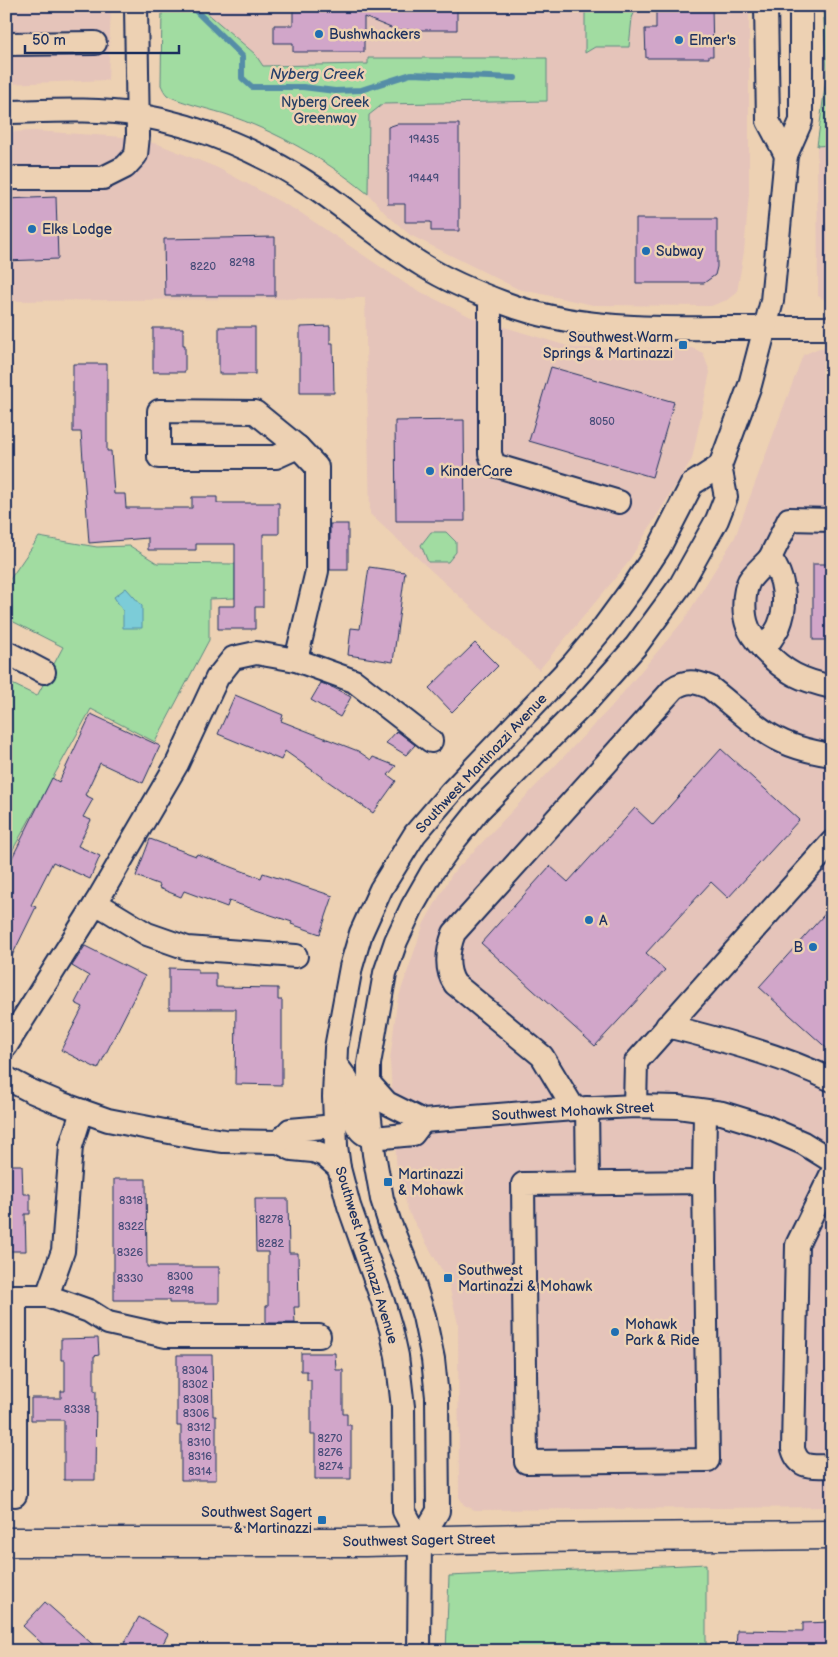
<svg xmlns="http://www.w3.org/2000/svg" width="838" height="1657" font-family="'Balsamiq Sans',sans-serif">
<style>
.built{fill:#e5c4ba}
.green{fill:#a1dca1;stroke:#5e8680}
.water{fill:#7cccd8;stroke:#558da7}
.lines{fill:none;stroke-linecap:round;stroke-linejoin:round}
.stream{stroke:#558da7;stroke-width:6}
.building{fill:#d1a6c9;stroke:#1b2f5e}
.minor-casing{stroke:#1b2f5e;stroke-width:26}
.major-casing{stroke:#1b2f5e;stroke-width:31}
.minor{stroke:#edd1b3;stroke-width:22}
.major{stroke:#edd1b3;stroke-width:28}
.poi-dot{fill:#1f6fb2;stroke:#edd1b3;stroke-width:2}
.labels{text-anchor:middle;stroke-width:5;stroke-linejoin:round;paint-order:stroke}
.number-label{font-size:11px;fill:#484d79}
.poi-label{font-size:14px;fill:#1b2f5e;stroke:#edd1b3;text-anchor:start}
.park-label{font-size:14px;fill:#284065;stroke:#edd1b3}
.street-label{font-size:14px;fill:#1b2f5e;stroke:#edd1b3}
.water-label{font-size:15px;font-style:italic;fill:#253f6a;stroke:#edd1b3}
</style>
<rect width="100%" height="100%" fill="#edd1b3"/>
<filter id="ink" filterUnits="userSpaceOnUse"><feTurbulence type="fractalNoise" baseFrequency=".02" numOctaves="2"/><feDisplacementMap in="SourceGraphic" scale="10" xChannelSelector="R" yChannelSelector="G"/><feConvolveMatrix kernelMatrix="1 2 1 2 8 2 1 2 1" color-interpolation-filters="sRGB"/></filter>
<g filter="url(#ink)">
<g class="built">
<path d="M6 6H111L108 80 6 84Z"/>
<path d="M199 6H585V52L595 47H629L632 18 637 6H749V193L744 252 737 292 727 300 711 306 593 305 518 289 410 235 385 213 368 194 369 115 383 104 547 101V58H369L368 64 263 66 255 54Z"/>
<path d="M34 131 124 137 158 144 218 168 301 213 409 286 471 317 574 348H692L703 353 710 372 692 459 627 564 539 670 370 514 365 298 6 301V132Z"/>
<path d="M832 145V304L818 296 817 146Z"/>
<path d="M819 348H832V1507L475 1510 464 1505 459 1497 458 1324 448 1281 409 1213 397 1172 390 1061 397 1002 424 923 452 874 611 707 684 620 735 537 803 355Z"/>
</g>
<g class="green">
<path d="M162 6H199L255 54 263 66 368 64V58H547V101L383 104 369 115 368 194C325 159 278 132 225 114 212 110 176 101 167 95 164 92 163 89 161 85Z"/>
<path d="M585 6H637L632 18 629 47H595L585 53Z"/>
<path d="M823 6H832V145L817 146 827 71Z"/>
<path d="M431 532H446L456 542V552L448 562H428L421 545Z"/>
<path d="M39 537 97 547 130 546 157 563 235 564V598L209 599V640L155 742 91 709 6 862V681L37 696 63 647 6 618V585Z"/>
<path d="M706 1564V1651H446L449 1576Z"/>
</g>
<path class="water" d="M126 588 142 606V628H123V611L114 597Z"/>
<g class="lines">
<path class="stream" d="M191 6 242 56V78L252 87H303L335 91 361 90 411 74 515 78"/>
</g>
<g class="building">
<path d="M293 6H457V30H396L364 17V52H293V43H274V25H293Z"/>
<path d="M656 6H712L713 56H709V58H646L645 29H656Z"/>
<path d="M397 124H459V231H431V222H405V204H388V127Z"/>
<path d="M56 197 58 259 6 261V199Z"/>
<path d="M636 219H717V267L715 275 704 283H636Z"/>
<path d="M275 237V296H165L164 239Z"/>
<path d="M330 326V343H333L334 393H300V327Z"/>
<rect x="219" y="327" width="36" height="47"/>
<path d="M153 328H183V345H185V372H153Z"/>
<path d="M73 364H107V451H111L114 494H125L126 508H192V497H217V503H279V534H263V607H255V629H218V606H235V544H196V550H148V538L89 543 81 432H73Z"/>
<path d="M551 367 674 402 652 477 529 441Z"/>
<path d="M464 420 465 521H396L395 421Z"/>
<rect x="330" y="524" width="18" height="46"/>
<rect x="813" y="564" width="19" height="76"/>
<path d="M369 567 405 572 393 662 348 655 351 628 360 629Z"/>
<path d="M475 643 498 666 452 712 429 688Z"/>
<path d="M321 683 334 688 351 697 340 717 311 700Z"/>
<path d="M235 695 283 715 281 721 358 751 371 760 373 757 396 766 388 775 396 781 373 813 285 751 281 760 218 734Z"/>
<path d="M91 714 160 746 143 783 100 763 85 795 93 799 83 817 91 820 78 846 100 856 90 879 53 862 31 905 36 907 6 968V870L52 778 59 782Z"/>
<path d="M397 731 415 745 406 755 386 743Z"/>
<path d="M721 749 799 820 728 898 711 882 646 953 665 970 595 1046 481 943 550 866 568 882 635 808 653 825Z"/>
<path d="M150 839 196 856 197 854 261 878 263 873 333 896 320 934 291 924 292 922 229 901 227 907 184 891 181 897 159 888 160 885 136 876Z"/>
<path d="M832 906V1053L759 987Z"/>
<path d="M85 946 145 976 98 1069 61 1050 83 1007 75 1003 89 976 72 966Z"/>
<path d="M169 968 198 969V973H216V987L278 988V1000H282V1085L235 1084 236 1009H169Z"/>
<path d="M6 1165H22L23 1194H30V1214H25L26 1251H6Z"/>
<path d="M114 1179H146L147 1267H219V1303H169V1300H114Z"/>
<path d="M255 1199H288L289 1253H298L299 1307H294L295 1323H266V1306H268V1252H256Z"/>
<path d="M98 1338 99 1355 94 1356V1391H96L95 1480H64V1420H31V1398H61V1391H65V1360H61V1339Z"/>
<path d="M301 1353H335L336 1370H343V1414H347V1425H351V1479H315V1435H311V1380H307V1371H301Z"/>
<path d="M177 1355H212L213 1416H216V1480H181V1426H177Z"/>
<path d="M45 1602 100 1651H50L23 1626Z"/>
<path d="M139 1617 168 1634 159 1651H120Z"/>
<path d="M832 1622V1651H736L737 1630 803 1631V1623Z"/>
</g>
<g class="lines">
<defs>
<g id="minor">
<path d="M766 6 768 121 786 155"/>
<path d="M6 44 95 43"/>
<path d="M6 112C50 111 95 108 138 115 201 126 264 153 317 189 353 214 386 243 424 266 448 281 477 293 504 303 570 328 643 329 713 328 752 328 792 328 832 328"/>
<path d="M6 178H103L125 167 136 155 138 136 136 6"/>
<path d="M490 298V454L494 465 619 502"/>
<path d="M159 411 255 412 298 447 276 457H159Z"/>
<path d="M832 520 789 519 770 558C785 577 788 604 779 626 775 634 769 642 764 650 785 673 801 680 832 687"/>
<path d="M764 650C758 643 751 636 748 627 743 615 743 593 749 581 754 573 764 565 770 558"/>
<path d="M6 652 44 672"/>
<path d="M296 660 317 571V467L298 447"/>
<path d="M96 903 147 934 187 948 296 956"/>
<path d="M667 1026C723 1040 780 1055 832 1080"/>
<path d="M6 1046 96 903 177 764 217 678 233 658 256 653 296 660 354 681 431 741"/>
<path d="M335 1063C340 1071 348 1078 350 1087 353 1102 350 1130 369 1136 380 1139 401 1135 413 1134L423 1121"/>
<path d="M6 1078 31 1091 57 1102 108 1120 195 1137 224 1141 279 1142 292 1149 313 1151 324 1155 339 1168"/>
<path d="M369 1083 387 1103 423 1121 574 1109 635 1106 678 1107 722 1113 764 1126 803 1143 832 1161"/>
<path d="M635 1106 636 1062 832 842"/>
<path d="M587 1108 588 1183"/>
<path d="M574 1109 542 1056 455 984C445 969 448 949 454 933L674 688C686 680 695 681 709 687 729 702 748 721 770 735 788 746 811 752 832 755"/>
<path d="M279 1142 290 1130 335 1126"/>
<path d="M832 1173 797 1245 793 1449C799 1470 813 1466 832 1466"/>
<path d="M704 1182 708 1460 526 1462 523 1184Z"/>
<path d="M704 1182 705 1111"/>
<path d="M6 1296H47L89 1311 108 1323 166 1336H319"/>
<path d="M15 1296V1495"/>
<path d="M47 1296 63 1251 71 1146 82 1111"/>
<path d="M420 1541 438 1511 437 1397 433 1359 424 1316 412 1278 390 1224 382 1199 374 1154 369 1110V1064L385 973 396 941 412 907 432 872 455 840 479 810 588 700 636 646 680 586 717 520 726 497 720 466 750 385 772 301 786 155 801 121V6"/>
<path d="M419 1651 420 1541 404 1511 403 1407 397 1356 391 1329 383 1302 349 1206 339 1168 336 1146 334 1097 336 1048 351 967 361 933 381 889 415 834 451 792 572 665 603 628 636 583 659 548 692 484 720 466"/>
</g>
<path id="major" d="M6 1542H365L528 1538 832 1535"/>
</defs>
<use href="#minor" class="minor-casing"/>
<use href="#major" class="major-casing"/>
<use href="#minor" class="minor"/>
<use href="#major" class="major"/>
</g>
</g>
<g class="poi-dot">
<circle cx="319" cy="34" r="5"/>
<circle cx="679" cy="40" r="5"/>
<circle cx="32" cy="229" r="5"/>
<circle cx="646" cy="251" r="5"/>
<rect x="678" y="340" width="10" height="10" rx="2.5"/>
<circle cx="430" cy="471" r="5"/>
<circle cx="589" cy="920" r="5"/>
<circle cx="813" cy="947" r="5"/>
<rect x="383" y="1177" width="10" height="10" rx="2.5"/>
<rect x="443" y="1273" width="10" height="10" rx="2.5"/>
<circle cx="615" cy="1332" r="5"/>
<rect x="317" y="1515" width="10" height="10" rx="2.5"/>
</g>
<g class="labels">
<g class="number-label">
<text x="424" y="143">19435</text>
<text x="424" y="182">19449</text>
<text x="242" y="266">8298</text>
<text x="203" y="270">8220</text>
<text x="602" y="425">8050</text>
<text x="131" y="1204">8318</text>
<text x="271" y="1223">8278</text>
<text x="131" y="1230">8322</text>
<text x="271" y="1247">8282</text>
<text x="130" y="1256">8326</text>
<text x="180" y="1280">8300</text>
<text x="130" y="1282">8330</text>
<text x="181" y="1294">8298</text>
<text x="195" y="1374">8304</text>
<text x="195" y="1388">8302</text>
<text x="196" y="1403">8308</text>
<text x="77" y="1413">8338</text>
<text x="196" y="1417">8306</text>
<text x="199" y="1431">8312</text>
<text x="330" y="1442">8270</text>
<text x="199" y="1446">8310</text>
<text x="330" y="1456">8276</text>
<text x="200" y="1460">8316</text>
<text x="331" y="1470">8274</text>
<text x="200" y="1475">8314</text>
</g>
<g class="poi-label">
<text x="329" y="39">Bushwhackers</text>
<text x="689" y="45">Elmer's</text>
<text x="42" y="234">Elks Lodge</text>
<text x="656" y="256">Subway</text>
<text x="673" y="342" text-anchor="end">Southwest Warm<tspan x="673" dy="16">Springs &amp; Martinazzi</tspan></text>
<text x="440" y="476">KinderCare</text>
<text x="599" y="925">A</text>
<text x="803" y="952" text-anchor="end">B</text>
<text x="398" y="1179">Martinazzi<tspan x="398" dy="16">&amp; Mohawk</tspan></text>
<text x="458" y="1275">Southwest<tspan x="458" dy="16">Martinazzi &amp; Mohawk</tspan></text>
<text x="625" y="1329">Mohawk<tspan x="625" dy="16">Park &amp; Ride</tspan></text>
<text x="312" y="1517" text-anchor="end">Southwest Sagert<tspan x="312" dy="16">&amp; Martinazzi</tspan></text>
</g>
<g class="park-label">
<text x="325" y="107">Nyberg Creek<tspan x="325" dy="16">Greenway</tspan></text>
</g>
<g class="street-label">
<text transform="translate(481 763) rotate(-47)" y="5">Southwest Martinazzi Avenue</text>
<text transform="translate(573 1111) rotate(-3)" y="5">Southwest Mohawk Street</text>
<text transform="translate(367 1255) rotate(73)" y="5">Southwest Martinazzi Avenue</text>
<text transform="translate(419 1540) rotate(-1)" y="5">Southwest Sagert Street</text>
</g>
<g class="water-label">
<text x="317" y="79">Nyberg Creek</text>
</g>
</g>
<rect width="838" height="1657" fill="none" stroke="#edd1b3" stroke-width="25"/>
<rect x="12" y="12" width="813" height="1632" fill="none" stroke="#1b2f5e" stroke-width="2" filter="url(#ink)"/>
<path d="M25 45v8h154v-8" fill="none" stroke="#1b2f5e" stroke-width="2.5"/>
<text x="32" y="45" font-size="15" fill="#1b2f5e" stroke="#edd1b3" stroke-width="4" paint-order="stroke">50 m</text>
</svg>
